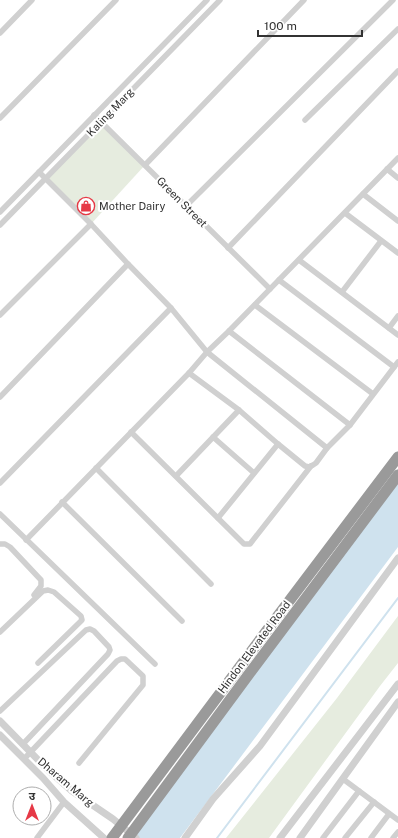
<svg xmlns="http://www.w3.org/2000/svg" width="398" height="838" font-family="'Public Sans','Noto Sans Devanagari',sans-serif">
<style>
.green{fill:#e6ecdf}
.water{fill:#cfe2ee}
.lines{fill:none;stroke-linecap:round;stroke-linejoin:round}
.stream{stroke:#cfe2ee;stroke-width:2}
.minor{stroke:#d0d0d0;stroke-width:5.5}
.tertiary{stroke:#d0d0d0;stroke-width:7}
.motorway-bridge{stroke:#9a9a9a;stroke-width:11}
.labels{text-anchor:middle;stroke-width:4;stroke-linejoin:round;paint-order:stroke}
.street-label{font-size:11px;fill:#333;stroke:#fff}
.poi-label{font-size:11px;fill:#333;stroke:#fff;text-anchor:start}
</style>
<rect width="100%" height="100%" fill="#fff"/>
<g class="green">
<path d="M101 122 145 165 91 224 45 178Z"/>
<path d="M398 616V663L380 686 269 838H226L337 698Z"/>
</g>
<path class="water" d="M398 469V547L180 838H123L368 512Z"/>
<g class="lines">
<path class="stream" d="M217 838 398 598"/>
<g class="minor">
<path d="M0 33 32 0"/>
<path d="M94 115 270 289"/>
<path d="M0 118 116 0"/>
<path d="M305 120 398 29"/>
<path d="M145 165 304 0"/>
<path d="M387 169 398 178"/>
<path d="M39 172 91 224 128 264 171 308 207 352 327 448"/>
<path d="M363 194 398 221"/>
<path d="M186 206 393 0"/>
<path d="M0 212 207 0"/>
<path d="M345 213 398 253"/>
<path d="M0 225 220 0"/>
<path d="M228 248 398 71"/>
<path d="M299 260 398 335"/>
<path d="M279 280 394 367"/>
<path d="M342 292 381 241"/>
<path d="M255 305 373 394"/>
<path d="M0 315 91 224"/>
<path d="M389 328 398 316"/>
<path d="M229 331 350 425"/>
<path d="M189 373 239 410 278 444 305 466 309 467 313 465 316 463 327 448 350 425 398 362"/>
<path d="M0 397 128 264"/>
<path d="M131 432 244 544H250L311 466"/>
<path d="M213 437 254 473"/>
<path d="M96 468 211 584"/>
<path d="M176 476 239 410"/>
<path d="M0 483 171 308"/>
<path d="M62 502 182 621"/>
<path d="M0 514 155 664"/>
<path d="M218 518 278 444"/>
<path d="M26 540 189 373 207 352 229 331 398 158"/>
<path d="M0 544H5L10 547 41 580V586L34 595"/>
<path d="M0 632 43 591 48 590 54 592 81 616 82 620 80 622 38 663"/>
<path d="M0 711 86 630 90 629 94 631 109 647 110 650 108 654 23 744"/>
<path d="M24 759 117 661 121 659H125L143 676V685L79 763"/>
<path d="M343 779 398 820"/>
<path d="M37 838 64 802"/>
<path d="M323 838 359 791"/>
<path d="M345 838 374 802"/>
<path d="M371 838 389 814"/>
<path d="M393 838 398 832"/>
</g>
<g class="tertiary">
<path d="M0 721 47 769 72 791 113 819 136 838"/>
<path d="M0 735 43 778 64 802 104 838"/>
<path d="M185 838 213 799 260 746 398 558"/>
<path d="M280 838 398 684"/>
<path d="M300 838 398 702"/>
</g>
<g class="motorway-bridge">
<path d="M112 838 271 625 398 457"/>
<path d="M128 838 249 674 398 475"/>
</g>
</g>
<defs>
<symbol id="shop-ring" viewBox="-11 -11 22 22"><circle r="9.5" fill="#fff" stroke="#e63946" stroke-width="1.5"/><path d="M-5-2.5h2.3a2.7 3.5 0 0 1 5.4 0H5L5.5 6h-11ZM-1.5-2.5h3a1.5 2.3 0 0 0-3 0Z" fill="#e63946"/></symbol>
</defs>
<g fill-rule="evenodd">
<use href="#shop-ring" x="76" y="196" width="20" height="20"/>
</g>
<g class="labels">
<g class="street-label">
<text transform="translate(110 112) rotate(-46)" y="4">Kaling Marg</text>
<text transform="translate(182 202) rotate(45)" y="4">Green Street</text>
<text transform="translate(254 647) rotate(-53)" y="4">Hindon Elevated Road</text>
<text transform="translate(66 782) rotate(40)" y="4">Dharam Marg</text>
</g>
<g class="poi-label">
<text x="99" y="210">Mother Dairy</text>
</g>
</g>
<g transform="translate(32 806)"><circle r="19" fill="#ffffff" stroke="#adadad"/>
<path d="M0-3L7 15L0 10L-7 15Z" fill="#e63946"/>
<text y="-6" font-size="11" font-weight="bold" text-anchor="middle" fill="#333333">उ</text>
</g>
<path d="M258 30v6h104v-6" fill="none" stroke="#333333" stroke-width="2"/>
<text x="264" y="30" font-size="12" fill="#333333" stroke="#ffffff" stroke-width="3" paint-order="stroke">100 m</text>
</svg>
